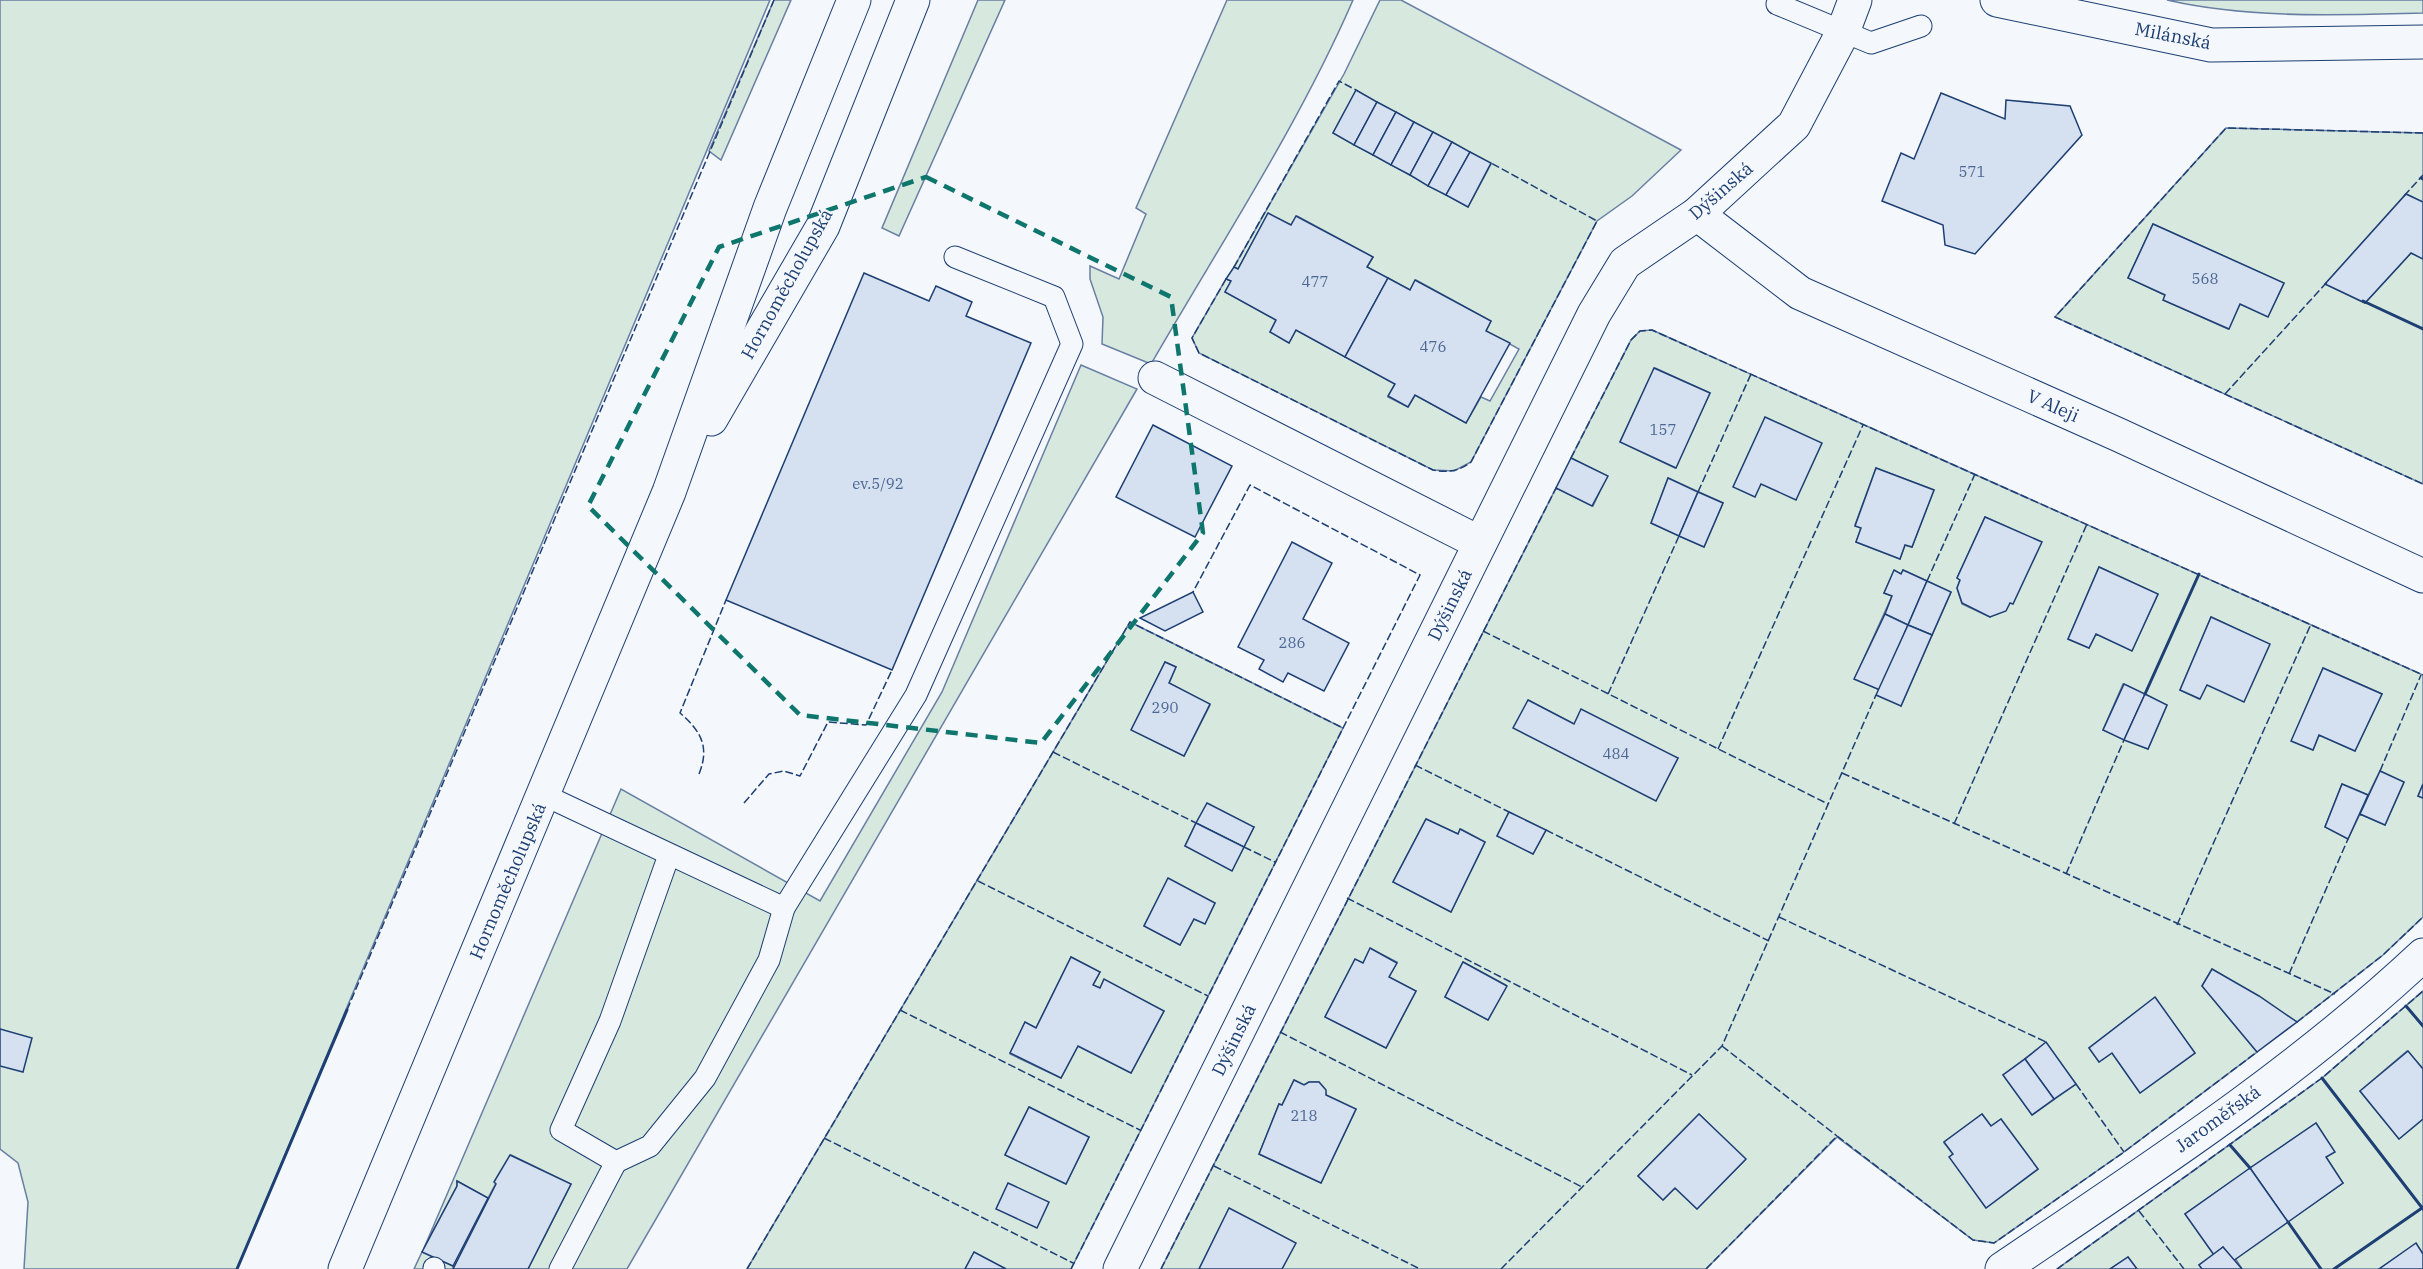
<svg xmlns="http://www.w3.org/2000/svg" width="2423" height="1269" font-family="'IBM Plex Serif',serif">
<style>
.green{fill:#d7e8df;stroke:#687fa3;stroke-width:1.5;fill-rule:evenodd}
.building{fill:#d5e0f0;stroke:#1d3f73;stroke-width:1.5}
.lines{fill:none;stroke-linecap:round;stroke-linejoin:round}
.service-casing{stroke:#1d3f73;stroke-width:23}
.minor-casing{stroke:#1d3f73;stroke-width:35}
.tertiary-casing{stroke:#1d3f73;stroke-width:35}
.service{stroke:#f4f7fb;stroke-width:21}
.minor{stroke:#f4f7fb;stroke-width:33}
.tertiary{stroke:#f4f7fb;stroke-width:33}
.fence{stroke:#1d3f73;stroke-width:1.5;stroke-dasharray:8 3;stroke-linecap:butt}
.wall{stroke:#1d3f73;stroke-width:3}
.marked{fill:none;stroke:#0f766e;stroke-width:4.5;stroke-dasharray:12 8;stroke-linejoin:round}
.labels{text-anchor:middle;stroke-width:4.5;stroke-linejoin:round;paint-order:stroke}
.number-label{font-size:15px;fill:#4b6792}
.street-label{font-size:18px;fill:#1d3f73;stroke:#f4f7fb}
</style>
<rect width="100%" height="100%" fill="#f4f7fb"/>
<g class="green">
<path d="M0 0H770L237 1269H24L28 1202 18 1163 0 1149Z"/>
<path d="M774 0H791L721 160 709 151Z"/>
<path d="M978 0H1005L899 236 882 228Z"/>
<path d="M1227 0H1353C1299 125 1219 246 1151 364L1102 344 1103 317 1090 279V266L1119 279 1146 214 1136 208Z"/>
<path d="M1380 0H1401L1681 150 1632 196 1597 221 1471 462 1454 471 1433 470 1199 353 1192 338 1226 279 1231 281 1225 292 1276 320 1270 332 1289 343 1296 330 1395 384 1388 397 1408 407 1415 395 1466 423 1481 397 1490 401 1519 349 1486 331 1491 321 1416 280 1410 290 1367 267 1373 257 1297 216 1291 225 1268 214 1238 269 1234 267 1344 74ZM1356 91 1491 164 1468 207 1333 133Z"/>
<path d="M2167 0H2423V13C2338 15 2250 19 2167 0Z"/>
<path d="M2226 128 2423 133V202L2406 194 2325 284 2365 303 2411 253 2423 259V484L2055 317ZM2153 224 2284 283 2268 316 2240 304 2228 329 2164 300 2165 295 2128 278Z"/>
<path d="M1652 330 2423 675V784L2418 796 2423 798V917L2383 955 2297 1022 2212 969 2202 986 2257 1052 2124 1152 1994 1243 1973 1240 1837 1137 1706 1269H1282L1295 1243 1229 1209 1199 1269H1161L1556 488 1593 506 1607 476 1571 458 1631 340 1640 331ZM1655 368 1710 393 1675 468 1620 442ZM1876 468 1934 490 1912 547 1905 545 1900 559 1856 542 1861 528 1855 525ZM1668 478 1723 503 1704 547 1651 523ZM1985 517 2041 542 1990 617 1962 604 1957 588 1960 580 1957 578ZM2099 567 2158 594 2132 650 2096 634 2089 648 2068 639ZM1903 570 1951 592 1901 706 1880 690 1855 678 1892 596 1884 593 1894 571 1901 574ZM2211 617 2269 644 2206 685 2199 699 2180 690ZM2323 668 2382 694 2355 751 2319 735 2313 750 2292 741ZM2123 684 2167 705 2148 749 2103 730ZM1528 700 1574 724 1678 758 1656 800ZM2380 771 2404 782 2385 825 2360 814 2348 839 2325 827 2342 784 2368 795ZM1509 812 1546 830 1533 854 1497 836ZM1426 819 1458 834 1461 829 1485 842 1451 912 1393 882ZM1371 949 1397 962 1389 977 1416 991 1386 1048 1325 1017 1355 960 1363 963ZM1463 962 1506 985 1488 1020 1445 997ZM2155 998 2195 1053 2140 1093 2112 1053 2099 1062 2089 1048ZM2046 1043 2076 1084 2032 1115 2003 1075ZM1294 1080 1304 1085 1309 1082H1319L1325 1089 1326 1095 1356 1109 1321 1183 1259 1154 1279 1104 1282 1105ZM1699 1114 1745 1160 1697 1209 1675 1188 1663 1200 1638 1176ZM1982 1114 1991 1126 2001 1119 2038 1169 1986 1208 1950 1157 1953 1154 1944 1143Z"/>
<path d="M1081 365 1137 389 627 1269H528L571 1184 511 1155 488 1198 457 1181V1186L424 1248 621 789 820 901 942 692Z"/>
<path d="M1130 622 1343 728 1071 1269H1006L974 1253 965 1269H747ZM1165 662 1176 667 1169 683 1210 705 1184 756 1132 730ZM1196 823 1254 827 1232 870 1185 846ZM1168 879 1215 903 1205 923 1194 919 1180 945 1144 926ZM1071 957 1100 972 1093 985 1100 988 1104 980 1164 1011 1131 1073 1078 1046 1061 1078 1010 1054 1025 1022 1036 1028ZM1029 1107 1089 1137 1066 1184 1005 1155Z"/>
<path d="M2423 991V1069L2407 1051 2360 1091 2399 1139 2423 1119V1254L2416 1244 2379 1269H2242L2235 1258 2343 1183 2326 1157 2334 1152 2316 1123 2185 1214 2214 1255 2199 1265 2202 1269H2137L2128 1257 2110 1269H2057L2322 1078Z"/>
<path d="M422 1252 453 1266V1269H414Z"/>
</g>
<g class="building">
<path d="M1356 90 1377 102 1354 145 1333 133Z"/>
<path d="M1941 93 2005 119 2006 100 2070 106 2082 135 1975 254 1945 245 1943 225 1882 201 1901 153 1914 159Z"/>
<path d="M1377 102 1396 112 1373 155 1354 145Z"/>
<path d="M1396 112 1414 122 1391 165 1373 155Z"/>
<path d="M1414 122 1433 132 1410 175 1391 165Z"/>
<path d="M1433 132 1452 142 1428 186 1410 175Z"/>
<path d="M1452 142 1470 152 1446 195 1428 186Z"/>
<path d="M1470 152 1491 163 1468 207 1446 195Z"/>
<path d="M2406 194 2423 202V259L2411 253 2365 303 2325 284Z"/>
<path d="M1268 213 1291 225 1296 216 1373 257 1367 267 1388 278 1345 357 1296 330 1289 343 1270 332 1276 320 1225 292 1231 281 1226 279 1234 267 1238 269Z"/>
<path d="M2153 224 2284 283 2268 317 2240 304 2229 329 2163 300 2165 295 2128 278Z"/>
<path d="M864 273 929 301 936 286 972 302 966 316 1031 343 892 670 726 600Z"/>
<path d="M1388 278 1410 290 1415 280 1491 321 1486 331 1510 343 1466 423 1415 395 1408 407 1388 396 1395 384 1345 357Z"/>
<path d="M1654 368 1710 393 1676 468 1620 442Z"/>
<path d="M1765 417 1822 443 1796 500 1761 484 1755 497 1733 487Z"/>
<path d="M1153 425 1232 466 1195 537 1116 497Z"/>
<path d="M1571 458 1608 476 1592 506 1556 488Z"/>
<path d="M1876 468 1934 490 1912 547 1905 545 1900 559 1856 542 1861 528 1855 526Z"/>
<path d="M1668 478 1698 492 1679 536 1651 523Z"/>
<path d="M1698 492 1723 503 1704 547 1679 536Z"/>
<path d="M1985 517 2042 542 2013 604 2010 603 2006 611 1990 617 1962 603 1957 588 1960 580 1957 578Z"/>
<path d="M1292 542 1332 563 1303 619 1349 643 1324 691 1288 673 1283 682 1259 669 1264 660 1238 647Z"/>
<path d="M2099 567 2158 594 2132 651 2096 634 2089 648 2068 639Z"/>
<path d="M1894 570 1901 574 1903 570 1927 581 1908 625 1885 614 1892 596 1884 593Z"/>
<path d="M1927 581 1951 592 1932 635 1908 625Z"/>
<path d="M1193 592 1203 612 1165 631 1140 618Z"/>
<path d="M1885 614 1908 625 1880 690 1854 679Z"/>
<path d="M2211 617 2270 644 2244 702 2207 685 2200 699 2180 690Z"/>
<path d="M1908 625 1932 635 1901 706 1876 695Z"/>
<path d="M1165 662 1176 667 1169 683 1210 704 1184 756 1131 730Z"/>
<path d="M2323 668 2382 694 2355 751 2319 735 2313 750 2291 741Z"/>
<path d="M2124 684 2145 694 2124 740 2103 730Z"/>
<path d="M2145 694 2167 705 2148 749 2124 740Z"/>
<path d="M1528 700 1574 724 1581 709 1678 758 1656 801 1513 728Z"/>
<path d="M2380 771 2404 782 2385 825 2360 814Z"/>
<path d="M2342 784 2368 795 2348 839 2325 827Z"/>
<path d="M2423 784V798L2418 796Z"/>
<path d="M1207 803 1254 827 1244 847 1196 823Z"/>
<path d="M1509 812 1546 830 1533 854 1497 836Z"/>
<path d="M1426 819 1458 834 1460 829 1485 842 1451 912 1393 882Z"/>
<path d="M1196 823 1244 847 1232 871 1185 846Z"/>
<path d="M1168 878 1215 903 1205 924 1194 919 1180 945 1144 926Z"/>
<path d="M1370 948 1397 963 1389 977 1416 991 1386 1048 1325 1017 1355 959 1363 963Z"/>
<path d="M1071 957 1100 972 1093 985 1100 988 1104 979 1164 1011 1131 1073 1078 1046 1061 1078 1010 1053 1025 1022 1036 1028Z"/>
<path d="M1463 962 1507 986 1488 1020 1445 997Z"/>
<path d="M2212 969 2259 996 2297 1022 2257 1052 2202 986Z"/>
<path d="M2155 997 2195 1053 2140 1093 2112 1053 2099 1062 2089 1048Z"/>
<path d="M0 1029 32 1038 23 1072 0 1066Z"/>
<path d="M2046 1042 2076 1084 2054 1099 2025 1059Z"/>
<path d="M2408 1051 2423 1069V1119L2399 1139 2360 1091Z"/>
<path d="M2025 1059 2054 1099 2032 1115 2003 1075Z"/>
<path d="M1294 1080 1304 1085 1309 1082H1319L1326 1090V1095L1356 1109 1321 1183 1259 1154 1279 1104 1282 1105Z"/>
<path d="M1029 1107 1089 1137 1066 1184 1005 1155Z"/>
<path d="M1699 1114 1746 1159 1697 1209 1675 1188 1663 1200 1638 1176Z"/>
<path d="M1982 1114 1991 1126 2001 1119 2038 1169 1986 1208 1949 1157 1953 1154 1944 1142Z"/>
<path d="M2316 1123 2335 1152 2326 1157 2343 1183 2288 1222 2250 1168Z"/>
<path d="M510 1155 571 1184 528 1269H453L496 1184 494 1182Z"/>
<path d="M2250 1168 2288 1222 2233 1261 2223 1247 2214 1255 2185 1214Z"/>
<path d="M457 1181 488 1198 453 1266 422 1252 457 1186Z"/>
<path d="M1008 1183 1049 1202 1037 1228 996 1209Z"/>
<path d="M1229 1208 1296 1243 1282 1269H1199Z"/>
<path d="M2416 1243 2423 1254V1269H2379Z"/>
<path d="M2223 1247 2242 1269H2202L2199 1265Z"/>
<path d="M974 1252 1006 1269H965Z"/>
<path d="M2128 1257 2137 1269H2110Z"/>
</g>
<g class="lines">
<defs>
<g id="service">
<path d="M1777 4 1871 43 1921 26"/>
<path d="M544 795 784 908 916 695 1072 344 1054 297 955 257"/>
<path d="M669 855 610 1021 561 1130 616 1162 650 1146 705 1078 769 960 784 908"/>
<path d="M434 1269V1268"/>
<path d="M560 1269 616 1162"/>
</g>
<g id="minor">
<path d="M1697 214 1800 293 2119 435 2423 576"/>
<path d="M1155 378 1480 543"/>
<path d="M1120 1269 1594 314 1625 263 1697 214 1794 125 1843 32 1855 0"/>
<path d="M2002 1269C2147 1171 2295 1075 2423 955"/>
</g>
<g id="tertiary">
<path d="M1997 0 2211 45 2423 42"/>
<path d="M711 419 823 226 913 0"/>
<path d="M345 1269 669 492 770 208 854 0"/>
</g>
</defs>
<use href="#service" class="service-casing"/>
<use href="#minor" class="minor-casing"/>
<use href="#tertiary" class="tertiary-casing"/>
<use href="#service" class="service"/>
<use href="#minor" class="minor"/>
<use href="#tertiary" class="tertiary"/>
<g class="fence">
<path d="M2423 133 2226 128 2055 317 2423 484"/>
<path d="M2404 196 2423 175"/>
<path d="M1234 267 1339 81 1356 90"/>
<path d="M1226 279 1192 338 1199 353 1433 470C1447 473 1460 471 1471 462L1597 221 1491 163"/>
<path d="M2225 394 2328 281"/>
<path d="M1571 458 1631 340 1640 331 1652 330 2423 675"/>
<path d="M1698 492 1751 374"/>
<path d="M1927 581 1975 474"/>
<path d="M1483 631 1828 804"/>
<path d="M1608 694 1679 536"/>
<path d="M1718 749 1863 425"/>
<path d="M1053 752 1196 823"/>
<path d="M1415 765 1509 812"/>
<path d="M2380 771 2421 675"/>
<path d="M1842 773 2335 994"/>
<path d="M699 774C710 747 701 731 680 713L726 600"/>
<path d="M744 803 769 774 784 771 800 776 828 722 866 725 892 670"/>
<path d="M1954 824 2087 524"/>
<path d="M1546 830 1769 941"/>
<path d="M1244 847 1275 862"/>
<path d="M2066 874 2124 740"/>
<path d="M978 881 1208 996"/>
<path d="M1347 898 1692 1075"/>
<path d="M1779 917 2046 1042"/>
<path d="M2177 925 2311 624"/>
<path d="M2289 974 2348 839"/>
<path d="M347 1010 774 0"/>
<path d="M900 1010 1140 1130"/>
<path d="M2297 1022 2383 955 2423 917"/>
<path d="M1280 1032 1582 1187"/>
<path d="M1722 1046 1837 1136"/>
<path d="M2076 1084 2124 1152"/>
<path d="M824 1138 1073 1263"/>
<path d="M1214 1166 1420 1269"/>
<path d="M2139 1211 2184 1269"/>
<path d="M747 1269 1130 622 1343 728"/>
<path d="M1071 1269 1420 575 1250 485 1193 592"/>
<path d="M1161 1269 1556 488"/>
<path d="M1501 1269 1722 1046 1876 695"/>
<path d="M1706 1269 1837 1136 1973 1240 1994 1243 2124 1152 2257 1052"/>
<path d="M2057 1269 2322 1078 2423 991"/>
</g>
<g class="wall">
<path d="M2421 178 2423 179"/>
<path d="M2363 301 2423 329"/>
<path d="M2145 694 2199 574"/>
<path d="M2406 1006 2423 1026"/>
<path d="M2322 1078 2423 1209"/>
<path d="M2230 1145 2250 1168"/>
<path d="M2288 1222 2321 1269"/>
<path d="M237 1269 347 1010"/>
<path d="M2334 1269 2422 1208"/>
</g>
</g>
<path class="marked" d="M926 177 1171 297 1203 533 1041 743 800 715 588 506 719 247Z"/>
<g class="labels">
<g class="number-label">
<text x="1972" y="177">571</text>
<text x="2205" y="284">568</text>
<text x="1315" y="287">477</text>
<text x="1433" y="352">476</text>
<text x="1663" y="435">157</text>
<text x="878" y="489">ev.5/92</text>
<text x="1292" y="648">286</text>
<text x="1165" y="713">290</text>
<text x="1616" y="759">484</text>
<text x="1304" y="1121">218</text>
</g>
<g class="street-label">
<text transform="translate(2173 36) rotate(11)" y="6">Milánská</text>
<text transform="translate(1721 191) rotate(-41)" y="6">Dýšinská</text>
<text transform="translate(787 284) rotate(-61)" y="6">Hornoměcholupská</text>
<text transform="translate(2053 406) rotate(24)" y="6">V Aleji</text>
<text transform="translate(1450 605) rotate(-64)" y="6">Dýšinská</text>
<text transform="translate(508 881) rotate(-67)" y="6">Hornoměcholupská</text>
<text transform="translate(1234 1040) rotate(-64)" y="6">Dýšinská</text>
<text transform="translate(2218 1119) rotate(-36)" y="6">Jaroměřská</text>
</g>
</g>
</svg>
